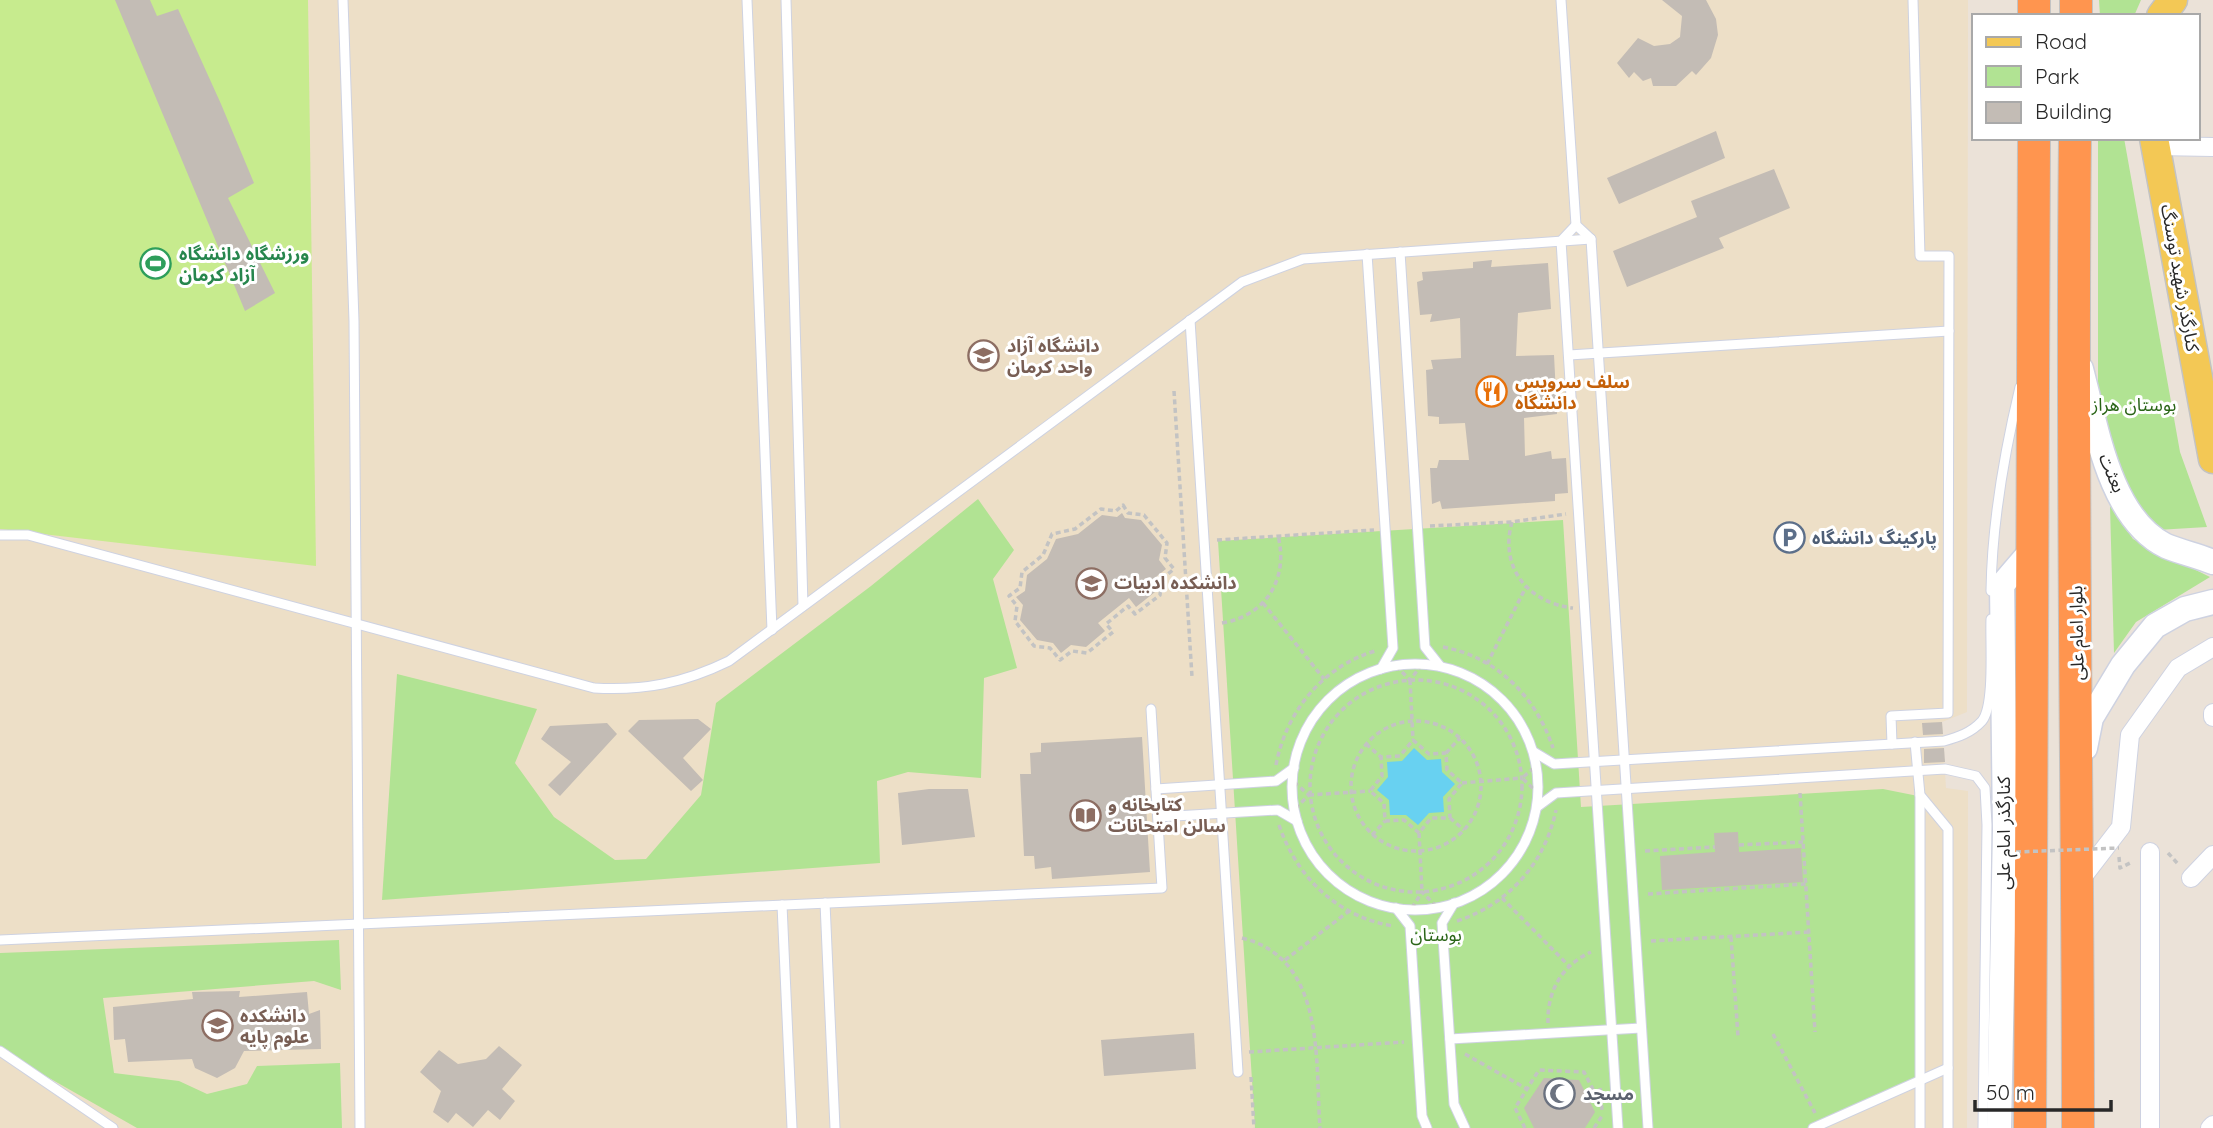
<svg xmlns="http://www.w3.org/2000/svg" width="2213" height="1128" font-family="Quicksand,'Noto Sans Arabic',sans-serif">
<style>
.education{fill:#eddfc7}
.green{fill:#b1e393}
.pitch{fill:#c7eb8e}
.water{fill:#68d1f1}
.building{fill:#c3bcb5}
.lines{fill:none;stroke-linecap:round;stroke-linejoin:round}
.lane-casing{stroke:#ced2e1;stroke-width:11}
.street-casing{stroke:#ced2e1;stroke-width:20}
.secondary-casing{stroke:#ced2e1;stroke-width:27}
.primary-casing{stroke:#c3c3c3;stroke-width:31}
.highway-casing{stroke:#c3c3c3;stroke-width:34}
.path{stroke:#c3c3c3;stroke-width:3.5;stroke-dasharray:5 3.5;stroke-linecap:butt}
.lane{stroke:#fff;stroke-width:9}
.street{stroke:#fff;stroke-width:18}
.secondary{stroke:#fff;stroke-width:24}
.primary{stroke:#f3c855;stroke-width:28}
.highway{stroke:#ff954f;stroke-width:32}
.path-bridge{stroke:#c3c3c3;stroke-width:3.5;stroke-dasharray:5 3.5;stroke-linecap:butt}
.labels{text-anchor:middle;stroke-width:6;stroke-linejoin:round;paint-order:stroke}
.leisure-label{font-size:18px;font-weight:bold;fill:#27864d;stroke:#fff;text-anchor:start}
.street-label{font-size:18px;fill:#282828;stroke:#fff}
.education-label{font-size:18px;font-weight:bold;fill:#785e54;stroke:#fff;text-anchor:start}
.food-label{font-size:18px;font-weight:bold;fill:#c56008;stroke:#fff;text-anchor:start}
.park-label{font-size:18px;fill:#2a6517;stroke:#fff}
.service-label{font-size:18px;font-weight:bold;fill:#4e5e75;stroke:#fff;text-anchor:start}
.worship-label{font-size:18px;font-weight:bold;fill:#5b616d;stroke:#fff;text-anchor:start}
</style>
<rect width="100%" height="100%" fill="#ebe2d8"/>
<path class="education" d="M0 0H1968L1967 712 1942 722 1946 788 1968 791 1967 1128H0Z"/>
<g class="green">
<path d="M2099 0H2141L2134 16H2100Z"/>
<path d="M2098 138H2124L2180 452 2207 527 2157 530 2126 487 2098 412Z"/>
<path d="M978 499 1014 550 993 579 1017 668 984 678 981 778 908 772 877 781 880 863 382 900 397 674 537 709 515 763 554 817 615 860 646 859 701 795 716 703 871 586Z"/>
<path d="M2110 506 2133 539 2210 577 2136 622 2114 653Z"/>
<path d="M1563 520 1581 807 1883 789 1918 796V1080L1810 1128H1255L1218 541Z"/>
<path d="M339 940 341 990 314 981 103 998 114 1073 179 1081 207 1094 247 1084 257 1066 340 1063 342 1128H137L0 1050V953Z"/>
</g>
<path class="pitch" d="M0 0H308L316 566 0 529Z"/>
<path class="water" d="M1414 748 1427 760 1441 759 1442 772 1455 784 1443 797 1444 812 1429 813 1418 825 1406 815H1390L1389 800 1377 790 1388 777 1387 762 1402 761Z"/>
<g class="building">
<path d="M115 0H150L157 16 178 9 221 104 254 183 228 198 275 293 245 311Z"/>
<path d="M1662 0H1706L1716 19 1718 35 1711 58 1696 75 1692 71 1676 86H1653L1651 78 1643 81 1634 72 1629 78 1617 63 1638 38 1654 46 1670 44 1680 37 1682 16Z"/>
<path d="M1716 131 1725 158 1619 204 1607 178Z"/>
<path d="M1774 169 1790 208 1719 238 1724 248 1627 287 1613 251 1697 217 1691 201Z"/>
<path d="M1492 260 1491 267 1548 263 1551 309 1518 313 1516 356 1554 355 1557 414 1524 418 1525 456 1551 451 1552 459 1566 458 1568 493 1555 494V501L1442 509 1440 501 1432 504 1430 468H1437L1439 460H1469L1465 423 1439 424V417L1428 416 1426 370 1433 369 1431 360 1461 358 1460 318 1430 322 1432 314 1420 315 1417 282 1423 280 1422 272 1473 268V262Z"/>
<path d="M1122 513 1125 518 1141 520 1162 545 1159 560 1166 569 1157 576 1155 592 1136 607 1129 598 1098 623 1105 631 1086 647 1071 645 1061 653 1053 643 1037 640 1020 620 1023 605 1016 597 1025 591 1027 575 1047 559 1056 539 1078 534 1102 515 1117 517Z"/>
<path d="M698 719 711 729 683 758 703 780 691 791 628 731 639 720Z"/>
<path d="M1942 722 1943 734 1923 735 1922 723Z"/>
<path d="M607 723 617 734 560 796 548 785 571 762 541 739 550 726Z"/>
<path d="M1142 737 1150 872 1052 879 1051 867 1035 869 1034 856H1024L1020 774H1031L1030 753 1041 752V743Z"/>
<path d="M1944 748 1945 762 1924 763V749Z"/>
<path d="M929 789H968L975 837 902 845 898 793Z"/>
<path d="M1738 832 1739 852 1801 848 1803 882 1662 890 1660 856 1715 852 1714 833Z"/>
<path d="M240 991 239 997 307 992 309 1014 320 1010 321 1049 244 1051 235 1068 217 1078 195 1068 192 1059 128 1062 125 1039 114 1040 113 1007 193 999 192 992Z"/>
<path d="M1194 1033 1196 1069 1104 1076 1101 1040Z"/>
<path d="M499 1046 522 1065 502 1089 515 1101 500 1120 488 1110 473 1127 456 1113 448 1123 433 1112 441 1091 420 1072 439 1050 458 1064 486 1059Z"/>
<path d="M1544 1078 1579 1080 1595 1112 1585 1128H1534L1524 1108Z"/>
</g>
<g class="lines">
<defs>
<g id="lane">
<path d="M343 0 354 321 360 1128"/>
<path d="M747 0 772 630"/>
<path d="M786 0 803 606"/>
<path d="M1561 0 1576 225 1591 239 1648 1128"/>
<path d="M1576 225 1561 241 1618 1128"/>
<path d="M1400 252 1425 647 1440 666"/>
<path d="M1367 254 1393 648 1381 669"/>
<path d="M1190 320 1238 1072"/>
<path d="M1569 355 1949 331"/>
<path d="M0 535H28L594 688C644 691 684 683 729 661L1242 282 1303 259 1591 239"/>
<path d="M1991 591C1992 522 2004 454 2020 387"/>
<circle cx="1415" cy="787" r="123"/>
<path d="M1915 742 1920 795 1948 829V1128"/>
<path d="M1892 744 1891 716 1948 713 1949 256H1920L1913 0"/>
<path d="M1534 752 1554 764 1944 741C1958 737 1971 733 1982 721 1995 705 1990 641 1991 619"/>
<path d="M1156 789 1276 781 1294 768"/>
<path d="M1537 807 1556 793 1945 769 1976 776 1985 788 1987 825 1983 1128"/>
<path d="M1158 817 1278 810 1297 821"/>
<path d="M825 903 835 1128"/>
<path d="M1454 903 1442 923 1454 1104 1465 1128"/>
<path d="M782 905 792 1128"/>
<path d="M1396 908 1410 926 1422 1116 1427 1128"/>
<path d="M0 940 1162 888 1151 709"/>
<path d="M1450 1039 1641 1028"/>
<path d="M0 1051 113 1128"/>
<path d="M1813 1128 1948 1068"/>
<path d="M1920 1128V795"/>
</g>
<g id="street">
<path d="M2156 146 2213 147"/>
<path d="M2213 713V717"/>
<path d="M2150 852V1128"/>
<path d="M2191 878 2213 855"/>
<path d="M2078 883 2121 827 2130 735 2178 668 2213 647"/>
<path d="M2210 1128 2213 1125"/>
</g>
<g id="secondary">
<path d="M2081 369C2096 425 2109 518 2166 546 2181 552 2198 556 2213 562"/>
<path d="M2085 748 2091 718 2123 665 2155 626 2185 609 2213 602"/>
<path d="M1999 1128 2005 830 2002 585 2032 550"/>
</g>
<g id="primary">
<path d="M2161 16 2173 0"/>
<path d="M2154 138 2213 459"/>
</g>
<g id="highway">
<path d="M2034 16V0"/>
<path d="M2076 16V0"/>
<path d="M2075 138C2071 468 2078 798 2078 1128"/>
<path d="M2030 1128 2034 138"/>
</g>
</defs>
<use href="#lane" class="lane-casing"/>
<use href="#street" class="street-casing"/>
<use href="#secondary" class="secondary-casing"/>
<use href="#primary" class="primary-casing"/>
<use href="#highway" class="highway-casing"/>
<g class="path">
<path d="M1174 391 1192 677"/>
<path d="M1123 505 1128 513 1144 515 1167 543 1165 558 1174 569 1162 579 1160 595 1135 614 1128 606 1106 624 1113 632 1087 653 1072 651 1060 660 1050 648 1034 646 1015 621 1017 606 1009 596 1020 588 1022 572 1043 555 1052 534 1075 529 1101 509 1116 511Z"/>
<path d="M1512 522C1499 567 1528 603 1573 608"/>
<path d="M1430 526 1512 522 1566 514"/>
<path d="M1217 540 1374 530"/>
<path d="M1263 603 1324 679"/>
<path d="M1222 623C1266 616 1289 578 1278 536"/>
<path d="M1443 647C1497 657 1536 697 1553 748"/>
<path d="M1487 664 1526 587"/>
<path d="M1396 666 1410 680 1423 663"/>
<circle cx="1416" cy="786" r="106"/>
<path d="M1410 680 1413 740"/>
<circle cx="1416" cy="786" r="65"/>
<path d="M1413 740 1429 754 1446 753 1447 770 1462 783 1449 799 1450 818H1431L1419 833 1404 820 1385 821 1384 803 1370 791 1382 776 1381 757 1400 756Z"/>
<path d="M1366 744 1381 757"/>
<path d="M1446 753 1460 738"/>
<path d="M1276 765C1286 712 1322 667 1375 651"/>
<path d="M1534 768 1522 778 1538 793"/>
<path d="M1294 782 1309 795 1297 807"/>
<path d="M1462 783 1522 778"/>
<path d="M1800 793 1815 1032"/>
<path d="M1309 795 1370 791"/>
<path d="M1450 818 1464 830"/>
<path d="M1279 825C1297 878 1338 917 1393 926"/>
<path d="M1419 833 1422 892"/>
<path d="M1372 835 1385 821"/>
<path d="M1739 845 1803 842"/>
<path d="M1645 851 1715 847"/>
<path d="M2168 853 2179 865"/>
<path d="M2119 857 2120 868 2132 862"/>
<path d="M1648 894 1806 884"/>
<path d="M1502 898 1569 966"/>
<path d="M1412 908 1422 892 1438 908"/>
<path d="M1457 921C1509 904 1545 863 1556 810"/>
<path d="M1731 937 1738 1036"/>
<path d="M1242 938C1326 959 1315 1060 1320 1128"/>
<path d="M1651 941 1809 932"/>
<path d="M1285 960 1349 911"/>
<path d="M1548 1023C1547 991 1562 965 1591 952"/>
<path d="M1773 1034 1815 1113"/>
<path d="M1249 1052 1404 1042"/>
<path d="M1465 1054 1527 1089"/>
<path d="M1251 1077 1254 1128"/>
<path d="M1600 1088 1602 1111"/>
<path d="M1525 1128 1515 1108 1539 1070 1584 1072 1600 1103"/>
<path d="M1594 1128 1602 1116"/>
</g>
<use href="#lane" class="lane"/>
<use href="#street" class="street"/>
<use href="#secondary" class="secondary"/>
<use href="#primary" class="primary"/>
<use href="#highway" class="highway"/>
<path class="path-bridge" d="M2016 852 2119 848"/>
</g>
<defs>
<symbol id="stadium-ring" viewBox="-11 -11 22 22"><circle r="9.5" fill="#fff" stroke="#2e9e5b" stroke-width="1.5"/><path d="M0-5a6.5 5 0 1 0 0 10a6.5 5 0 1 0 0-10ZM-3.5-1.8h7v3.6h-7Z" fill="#2e9e5b"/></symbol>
<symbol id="university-ring" viewBox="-11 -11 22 22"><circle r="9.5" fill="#fff" stroke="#8d6e63" stroke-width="1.5"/><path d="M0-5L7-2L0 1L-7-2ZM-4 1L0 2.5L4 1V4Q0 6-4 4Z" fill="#8d6e63"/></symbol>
<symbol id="restaurant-ring" viewBox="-11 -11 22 22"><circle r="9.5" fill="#fff" stroke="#e8710a" stroke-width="1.5"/><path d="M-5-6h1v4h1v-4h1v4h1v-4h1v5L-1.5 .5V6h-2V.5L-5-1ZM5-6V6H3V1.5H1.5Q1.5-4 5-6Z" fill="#e8710a"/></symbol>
<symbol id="parking-ring" viewBox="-11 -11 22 22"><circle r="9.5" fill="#fff" stroke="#5c6f8a" stroke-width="1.5"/><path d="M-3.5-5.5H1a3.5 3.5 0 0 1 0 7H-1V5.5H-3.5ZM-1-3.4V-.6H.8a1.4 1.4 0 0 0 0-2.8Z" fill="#5c6f8a"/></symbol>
<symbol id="library-ring" viewBox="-11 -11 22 22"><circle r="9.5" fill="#fff" stroke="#8d6e63" stroke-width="1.5"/><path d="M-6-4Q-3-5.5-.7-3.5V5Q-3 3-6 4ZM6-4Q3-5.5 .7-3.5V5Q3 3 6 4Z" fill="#8d6e63"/></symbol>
<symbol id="mosque-ring" viewBox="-11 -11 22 22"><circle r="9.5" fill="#fff" stroke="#6b7280" stroke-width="1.5"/><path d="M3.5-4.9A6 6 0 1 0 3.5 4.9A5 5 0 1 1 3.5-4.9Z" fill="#6b7280"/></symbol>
</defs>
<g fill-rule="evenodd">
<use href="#stadium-ring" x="138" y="246" width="35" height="35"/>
<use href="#university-ring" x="966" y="338" width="35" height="35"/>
<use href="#restaurant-ring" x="1474" y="374" width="35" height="35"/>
<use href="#parking-ring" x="1772" y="520" width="35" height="35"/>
<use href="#university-ring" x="1074" y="566" width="35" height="35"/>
<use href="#library-ring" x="1068" y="798" width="35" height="35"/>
<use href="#university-ring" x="200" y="1008" width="35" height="35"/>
<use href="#mosque-ring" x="1542" y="1076" width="35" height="35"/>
</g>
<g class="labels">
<g class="leisure-label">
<text x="179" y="260">ورزشگاه دانشگاه<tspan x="179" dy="21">آزاد کرمان</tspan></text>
</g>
<g class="street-label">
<text transform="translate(2180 278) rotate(80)" y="6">کنارگذر شهید توسنگ</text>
<text transform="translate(2112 473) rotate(67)" y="6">بعثت</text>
<text transform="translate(2077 633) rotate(-91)" y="6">بلوار امام علی</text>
<text transform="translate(2004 833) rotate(-90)" y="6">کنارگذر امام علی</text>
</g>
<g class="education-label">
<text x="1007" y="352">دانشگاه آزاد<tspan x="1007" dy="21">واحد کرمان</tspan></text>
<text x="1114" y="589">دانشکده ادبیات</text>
<text x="1108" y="811">کتابخانه و<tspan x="1108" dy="21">سالن امتحانات</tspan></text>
<text x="240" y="1022">دانشکده<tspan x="240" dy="21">علوم پایه</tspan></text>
</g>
<g class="food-label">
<text x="1515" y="388">سلف سرویس<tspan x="1515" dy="21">دانشگاه</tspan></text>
</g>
<g class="park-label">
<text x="2134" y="411">بوستان هراز</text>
<text x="1436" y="941">بوستان</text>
</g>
<g class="service-label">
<text x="1812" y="544">پارکینگ دانشگاه</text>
</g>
<g class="worship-label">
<text x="1583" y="1100">مسجد</text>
</g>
</g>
<rect x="1972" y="14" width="228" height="126" fill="#ffffff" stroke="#a9a9a9" stroke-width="2"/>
<rect x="1986" y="37" width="35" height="10" fill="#f3c855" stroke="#a9a9a9" stroke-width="2"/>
<text x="2035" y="49" font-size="21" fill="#282828">Road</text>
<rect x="1986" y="66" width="35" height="21" fill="#b1e393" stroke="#a9a9a9" stroke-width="2"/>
<text x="2035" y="84" font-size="21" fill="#282828">Park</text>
<rect x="1986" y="102" width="35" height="21" fill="#c3bcb5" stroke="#a9a9a9" stroke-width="2"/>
<text x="2035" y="119" font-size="21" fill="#282828">Building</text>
<path d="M1975 1100v10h136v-10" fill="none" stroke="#282828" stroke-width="3.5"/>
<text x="1986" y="1100" font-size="21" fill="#282828" stroke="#ffffff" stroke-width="5" paint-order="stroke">50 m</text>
</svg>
